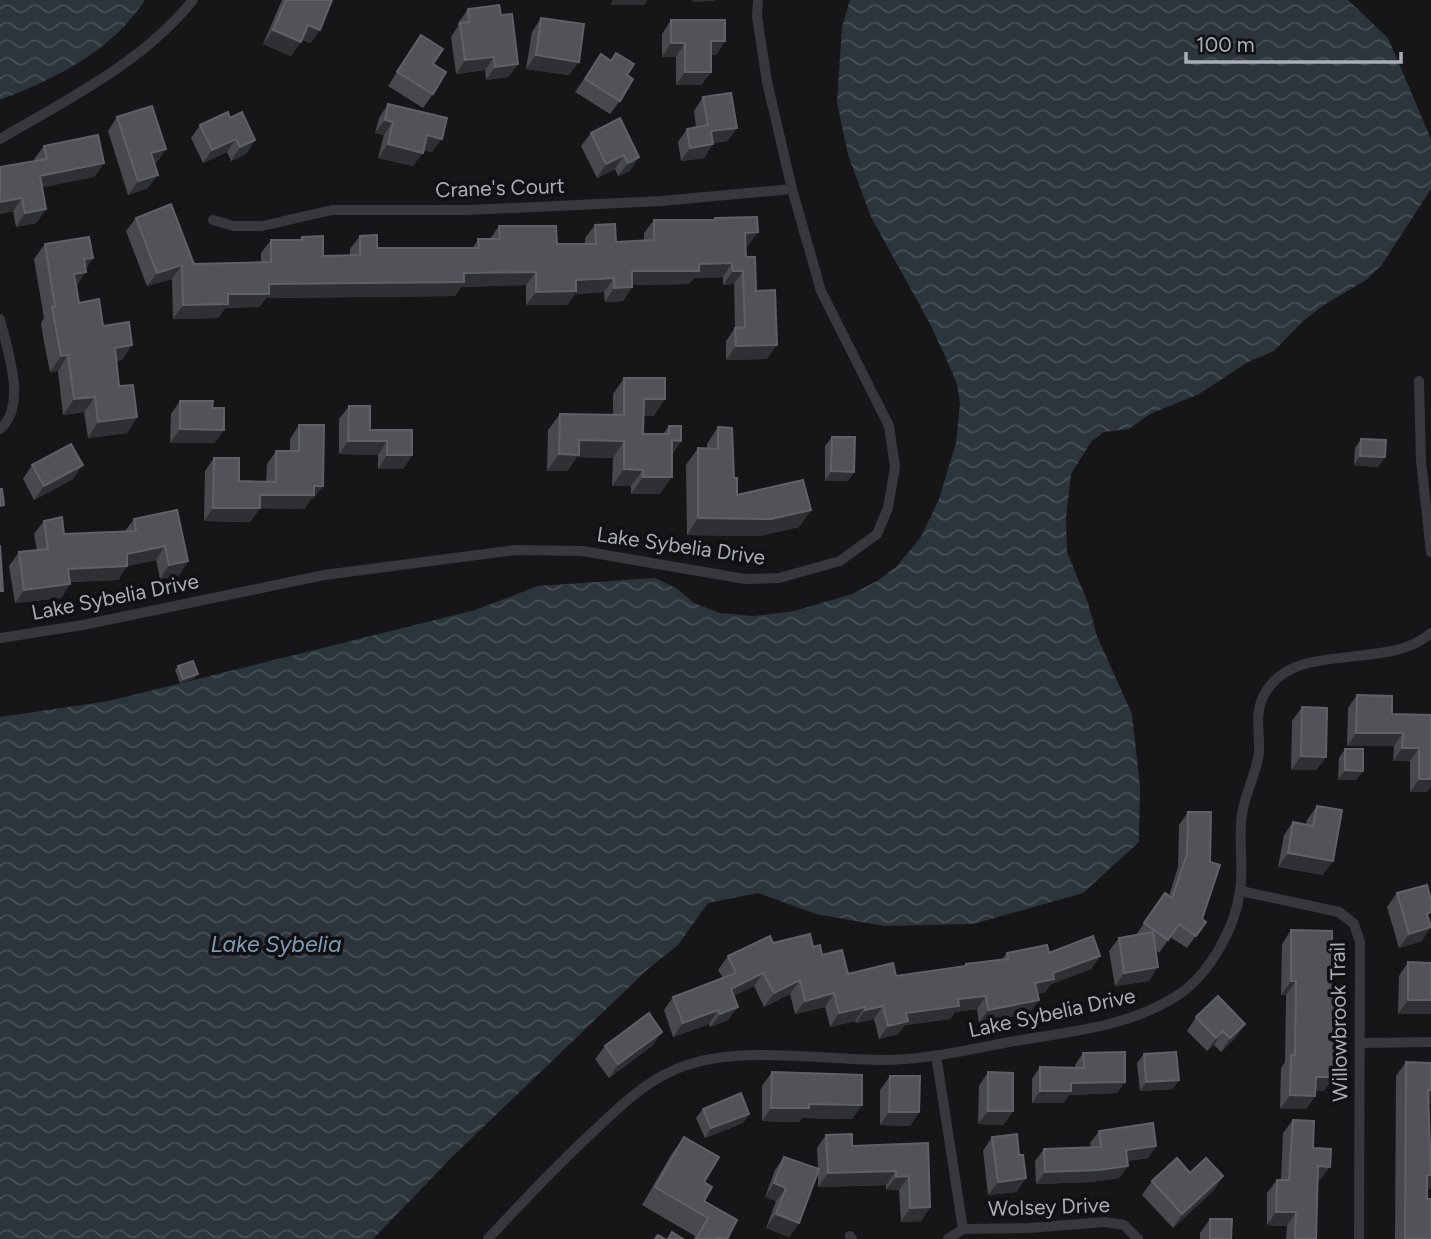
<svg xmlns="http://www.w3.org/2000/svg" width="1431" height="1239" font-family="Figtree,sans-serif">
<style>
.water{fill:url(#water-waves)}
.lines{fill:none;stroke-linecap:round;stroke-linejoin:round}
.street{stroke:#37383d;stroke-width:10}
.wall{fill:#47494d}
.shaded-wall{fill:#2f3033}
.building{fill:#525359;stroke:#5f6168;stroke-width:2}
.labels{text-anchor:middle;stroke-width:7;stroke-linejoin:round;paint-order:stroke}
.street-label{font-size:21px;fill:#a8adb8;stroke:#111113}
.water-label{font-size:23px;font-style:italic;fill:#7f9bb3;stroke:#111113}
</style>
<defs>
<pattern id="water-waves" width="16" height="10" patternUnits="userSpaceOnUse" patternTransform="scale(1.75)"><rect width="16" height="10" fill="#2c353c"/><path d="M0 5q4-4 8 0t8 0" fill="none" stroke="#485056"/></pattern>
</defs>
<rect width="100%" height="100%" fill="#161618"/>
<g class="water">
<path d="M0 0H145C111 52 56 78 0 100Z"/>
<path d="M850 0H1348L1388 38 1431 139V189L1381 266 1366 280 1324 305 1302 322 1274 351 1248 362 1199 394 1150 414 1129 429 1104 432 1091 442 1071 474 1066 518 1067 552 1088 603 1097 636 1132 714 1140 787 1139 842 1083 893 973 924 884 926 816 914 758 893 708 903 678 945 648 969 454 1155 373 1239H0V717L109 701 475 610 538 586 655 578 676 588 694 603 720 613 753 616 794 611 852 594 877 581 896 567 921 537 939 499 956 443 960 403 957 384 945 356 929 322 871 217 848 155 837 102 842 27Z"/>
</g>
<g class="lines">
<g class="street">
<path d="M0 139C68 99 142 63 193 0"/>
<path d="M213 220 233 226H262L332 210H468L662 201 792 189"/>
<path d="M0 319C7 350 28 405 0 429"/>
<path d="M1419 381 1421 461 1431 552"/>
<path d="M0 638 83 625 324 575 516 550 582 551 745 579 779 578 840 561 877 534 888 508 895 467 889 426 821 291 792 189 767 82 757 16 758 0"/>
<path d="M1241 891 1339 912 1354 924 1360 942 1359 1239"/>
<path d="M1361 1043 1431 1042"/>
<path d="M936 1055 963 1229"/>
<path d="M963 1229 1029 1228 1105 1222 1124 1225 1138 1239"/>
<path d="M850 1236 852 1239"/>
<path d="M488 1239C523 1201 558 1164 596 1129 619 1107 643 1084 672 1071 731 1043 818 1060 882 1060 925 1060 968 1050 1009 1042 1066 1032 1125 1028 1175 997 1208 977 1235 929 1240 891 1244 865 1238 839 1242 814 1245 792 1257 773 1259 752 1260 732 1254 714 1264 695 1294 638 1385 673 1431 633"/>
<path d="M948 1239 963 1229"/>
</g>
</g>
<g class="wall">
<path d="M282 0H332L320 30 310 43 302 40 291 56 263 44Z"/>
<path d="M468 9 501 15 518 64 508 77 486 80 485 70 456 74 451 37 458 26V23Z"/>
<path d="M541 18 569 75 526 69 532 32Z"/>
<path d="M671 20 725 41 716 55H711V72L701 85H676V57H662V34Z"/>
<path d="M421 35 433 64V94L423 108 388 86Z"/>
<path d="M601 54 627 75 620 101 610 114 575 92Z"/>
<path d="M703 97 737 128 727 141 713 143 704 158 681 161 678 142 687 129 696 127 694 111Z"/>
<path d="M388 104 432 152 423 150 413 166 378 158 384 135 375 133 379 118Z"/>
<path d="M117 117 166 149 156 163H154L148 188 128 195 108 131Z"/>
<path d="M230 118 255 140 246 154 231 161 227 152 203 163 191 138 200 125Z"/>
<path d="M620 118 630 171 618 176 615 169 597 178 581 146 591 133Z"/>
<path d="M44 146 104 163 94 177 42 187 46 209 36 223 16 227 13 211 0 214V167L35 161 34 159Z"/>
<path d="M136 218 194 264 261 262V253L271 240H300L302 237 323 256H350V249L360 236 377 248H473L478 239H490L499 226 557 244H585V238L595 225 616 242 644 241V233L654 220H713L715 218 748 246H746V257L756 291 767 359 726 360V341L735 328 734 284 723 285V277L694 278 689 284 632 285V287L623 301 605 302 604 292 575 294 567 305H526V285L461 287 455 296 266 298 259 307 225 308 218 318 173 319 172 279 147 286 126 231Z"/>
<path d="M45 244 93 258 86 268 76 287 79 303 103 326 122 360 116 361 119 386 137 417 127 433 88 438 84 412 63 415 58 371 50 372 44 342 41 323 44 318 34 259Z"/>
<path d="M624 378 654 416H644L643 434H663L669 426 681 441 672 454 660 494H631V486H612L613 458 577 457 567 471H547L548 430 560 414 613 415V394Z"/>
<path d="M180 401 212 408 224 430 214 443H170L171 414Z"/>
<path d="M349 406 370 430 412 455 403 469H378V455L339 454V419Z"/>
<path d="M299 425 323 486 313 499H311L304 509 260 508 250 522 204 521 205 471 214 458 239 481 266 482 267 464 276 451H290V439Z"/>
<path d="M718 427 734 478 737 495 811 510 799 527 759 536 687 535 686 465 698 448 707 449V444Z"/>
<path d="M832 437 854 472 848 481H825V446Z"/>
<path d="M1361 439 1385 457 1378 467 1354 465 1355 448Z"/>
<path d="M32 465 73 479 34 500 23 479Z"/>
<path d="M134 519 188 561 179 575 160 579 156 560 127 566 118 580 70 582V584L61 598 15 603 9 566 19 552 37 550 34 534 44 521 64 534 125 531Z"/>
<path d="M178 666 195 678 180 683 175 670Z"/>
<path d="M1357 695 1392 714 1431 715 1427 792H1410V761H1393L1394 746H1347L1348 708Z"/>
<path d="M1302 707 1326 757 1316 770H1291L1292 721Z"/>
<path d="M1345 749 1363 771 1356 780H1338L1339 758Z"/>
<path d="M1317 806 1323 875 1278 867 1284 835 1293 822 1306 824 1307 820Z"/>
<path d="M1188 812 1202 919 1206 922 1187 948 1170 937 1159 953 1156 950 1158 967 1149 981 1115 986 1109 951 1119 938 1136 935 1165 893 1169 896 1178 867 1179 825Z"/>
<path d="M1397 893 1429 919 1422 941 1399 948 1387 907Z"/>
<path d="M1291 930 1324 1091H1315V1096L1306 1109H1280L1281 1068 1285 1062 1286 995H1281L1282 944Z"/>
<path d="M773 943 813 947 822 955 848 974 896 976 964 966 966 964 1002 959 1007 953H1049L1100 956 1091 969 1051 984 1045 992 1038 994 1030 1013 979 1023 977 1009 955 1012 950 1019 905 1025 898 1034 879 1039 874 1019 856 1023 855 1021 830 1027 825 1007 795 1014 790 994 764 1007 754 986 733 996 728 1020 710 1027 709 1024 673 1037 664 1010 673 997 723 978 718 970 728 956Z"/>
<path d="M1408 962 1431 971 1398 1014 1399 976Z"/>
<path d="M1196 1017 1245 1024 1236 1037 1221 1052 1214 1045 1207 1051 1187 1031Z"/>
<path d="M653 1045 609 1078 595 1059 605 1046Z"/>
<path d="M1083 1053 1117 1093 1069 1095 1063 1103H1032V1079L1040 1067 1075 1068V1065Z"/>
<path d="M1144 1054 1179 1080 1172 1089 1140 1091 1137 1063Z"/>
<path d="M1406 1062 1429 1104 1427 1199 1431 1239H1395L1396 1076Z"/>
<path d="M772 1072 862 1105 852 1119 802 1118 799 1122 762 1121V1086Z"/>
<path d="M988 1072 1013 1111 1003 1125 978 1124 979 1086Z"/>
<path d="M890 1076 919 1112 910 1126 880 1125V1090Z"/>
<path d="M703 1109 749 1114 743 1123 705 1138 696 1118Z"/>
<path d="M1293 1120 1313 1148 1320 1180H1318L1316 1239H1286L1287 1226 1267 1225V1193L1277 1180H1281L1283 1133Z"/>
<path d="M1099 1131 1156 1146 1148 1158 1127 1161 1128 1166 1119 1178 1091 1182 1036 1184 1035 1161 1044 1149 1091 1148 1090 1143Z"/>
<path d="M826 1135 852 1146 928 1143 930 1207 921 1221 901 1222 899 1190H886V1185L818 1187V1172L799 1223 789 1237 766 1228 776 1201 765 1197 775 1170 784 1157 818 1168 817 1148Z"/>
<path d="M684 1137 704 1182V1201L727 1239H694L695 1236 642 1205 671 1155Z"/>
<path d="M992 1137 1019 1155 1026 1178 1016 1192 988 1195 983 1151Z"/>
<path d="M1190 1173 1223 1176 1214 1190 1173 1228 1142 1195 1152 1181Z"/>
<path d="M1210 1219 1231 1239H1200V1233Z"/>
</g>
<g class="shaded-wall">
<path d="M613 0H648L644 5H610Z"/>
<path d="M693 0H715L714 1 692 2Z"/>
<path d="M308 25 320 30 310 43 299 38Z"/>
<path d="M273 30 301 42 291 56 263 44Z"/>
<path d="M711 41H725L716 55H701Z"/>
<path d="M671 43H685L676 57H662Z"/>
<path d="M536 55 579 62 569 75 526 69Z"/>
<path d="M494 57 485 70 456 74 465 60Z"/>
<path d="M518 64 508 77 486 80 495 67Z"/>
<path d="M685 72H711L701 85H676Z"/>
<path d="M385 120 393 122 384 135 375 133Z"/>
<path d="M737 128 727 141 702 145 711 131Z"/>
<path d="M427 135 442 139 432 152 417 149Z"/>
<path d="M236 139 227 152 203 163 212 150Z"/>
<path d="M255 140 246 154 231 161 240 147Z"/>
<path d="M388 144 423 153 413 166 378 158Z"/>
<path d="M713 144 704 158 681 161 690 148Z"/>
<path d="M166 149 156 163 142 167 151 153Z"/>
<path d="M624 155 615 169 597 178 606 164Z"/>
<path d="M639 157 630 171 618 176 628 163Z"/>
<path d="M104 163 94 177 30 190 40 176Z"/>
<path d="M158 175 148 188 128 195 138 181Z"/>
<path d="M22 198 13 211 0 214V202Z"/>
<path d="M46 209 36 223 16 227 25 213Z"/>
<path d="M758 232 748 246H736L745 233Z"/>
<path d="M93 258 83 273 86 272 76 288 63 289 84 259Z"/>
<path d="M732 263 723 277 694 278 689 284 622 285 632 271 699 264Z"/>
<path d="M182 265 172 279 147 286 157 273Z"/>
<path d="M733 271H743L734 284 723 285Z"/>
<path d="M536 272 526 285 461 287 455 296 266 298 259 307 225 308 218 318 173 319 183 305 269 284 464 273Z"/>
<path d="M614 278 604 292 575 294 567 305H526L536 292 576 280Z"/>
<path d="M632 287 623 301 605 302 614 288Z"/>
<path d="M132 345 122 360 104 363 115 348Z"/>
<path d="M777 345 767 359 726 360 736 346Z"/>
<path d="M68 355 58 371 50 372 61 356Z"/>
<path d="M95 397 84 412 63 415 74 399Z"/>
<path d="M644 399H665L654 416H632Z"/>
<path d="M137 417 127 433 88 438 98 422Z"/>
<path d="M180 429 224 430 214 443H170Z"/>
<path d="M579 440 624 441 613 458 577 457 567 471H547L559 454Z"/>
<path d="M672 440 681 441 669 457Z"/>
<path d="M348 441H387L378 455 339 454Z"/>
<path d="M387 455H412L403 469H378Z"/>
<path d="M1360 456 1385 457 1378 467 1354 465Z"/>
<path d="M83 465 73 479 34 500 44 486Z"/>
<path d="M624 469 643 470 631 486H612Z"/>
<path d="M831 471 854 472 848 481H825Z"/>
<path d="M643 477H672L660 494H631Z"/>
<path d="M314 486H323L313 499H311L304 509 257 508H260L250 522 204 521 213 508 260 495Z"/>
<path d="M811 510 799 527 759 536 687 535 698 518Z"/>
<path d="M165 546 156 560 122 567 127 566 118 580 59 582 68 569 127 554Z"/>
<path d="M188 561 179 575 160 579 169 565Z"/>
<path d="M70 584 61 598 15 603 24 590Z"/>
<path d="M198 674 195 678 180 683 183 679Z"/>
<path d="M1356 733H1403L1394 746H1347Z"/>
<path d="M1402 748H1419L1410 761H1393Z"/>
<path d="M1301 756 1326 757 1316 770H1291Z"/>
<path d="M1345 770 1363 771 1356 780H1338Z"/>
<path d="M1419 779H1431V787L1427 792H1410Z"/>
<path d="M1288 853 1333 861 1323 875 1278 867Z"/>
<path d="M1431 927 1422 941 1399 948 1409 934Z"/>
<path d="M1100 956 1091 969 1051 984 1045 992 1026 996 1035 983 1053 973Z"/>
<path d="M1158 967 1149 981 1115 986 1124 973Z"/>
<path d="M763 973 754 986 721 1002 731 989Z"/>
<path d="M800 980 790 994 764 1007 774 993Z"/>
<path d="M1291 981H1296L1286 995H1281Z"/>
<path d="M834 993 825 1007 795 1014 805 1001Z"/>
<path d="M986 996 977 1009 955 1012 950 1019 905 1025 898 1034 879 1039 888 1026 906 1013 958 999Z"/>
<path d="M1039 1000 1030 1013 979 1023 988 1010Z"/>
<path d="M1408 1000H1431V1014H1398Z"/>
<path d="M883 1006 874 1019 856 1023 865 1010Z"/>
<path d="M738 1007 728 1020 710 1027 720 1014Z"/>
<path d="M865 1007 855 1021 830 1027 839 1013Z"/>
<path d="M718 1010 709 1024 673 1037 683 1023Z"/>
<path d="M1245 1024 1236 1037 1221 1052 1230 1038Z"/>
<path d="M1223 1031 1214 1045 1207 1051 1216 1038Z"/>
<path d="M662 1032 653 1045 609 1078 618 1064Z"/>
<path d="M1316 1077H1334L1324 1091H1306Z"/>
<path d="M1179 1080 1172 1089 1140 1091 1146 1082Z"/>
<path d="M1125 1082 1117 1093 1069 1095 1063 1103H1032L1040 1091 1071 1083Z"/>
<path d="M1428 1090H1431V1104H1419Z"/>
<path d="M1290 1095 1315 1096 1306 1109H1280Z"/>
<path d="M809 1104 862 1105 852 1119 802 1118 799 1122 762 1121 771 1108Z"/>
<path d="M988 1111H1013L1003 1125 978 1124Z"/>
<path d="M889 1112H919L910 1126 880 1125Z"/>
<path d="M749 1114 743 1123 705 1138 711 1128Z"/>
<path d="M1156 1146 1148 1158 1117 1162 1126 1150Z"/>
<path d="M1128 1166 1119 1178 1091 1182 1036 1184 1045 1172Z"/>
<path d="M1318 1166 1330 1167 1320 1180H1308Z"/>
<path d="M896 1171 886 1185 818 1187 828 1173Z"/>
<path d="M1427 1175H1431V1189L1417 1188Z"/>
<path d="M909 1176 899 1190H886L896 1177Z"/>
<path d="M1223 1176 1214 1190 1173 1228 1182 1214Z"/>
<path d="M1026 1178 1016 1192 988 1195 998 1182Z"/>
<path d="M774 1183 786 1188 776 1201 765 1197Z"/>
<path d="M930 1207 921 1221 901 1222 910 1208Z"/>
<path d="M1276 1212H1296L1287 1226 1267 1225Z"/>
<path d="M776 1214 799 1223 789 1237 766 1228Z"/>
</g>
<g class="building">
<path d="M286 0H332L320 30 308 25 301 42 273 30Z"/>
<path d="M499 5 501 15 512 14 518 64 495 67 494 57 465 60 460 23 469 22 468 9Z"/>
<path d="M541 18 584 24 579 62 536 55Z"/>
<path d="M671 20H725V41H711V72H685V43H671Z"/>
<path d="M421 35 443 49 433 64 446 72 433 94 397 72Z"/>
<path d="M616 53 634 64 627 75 633 79 620 101 585 79 601 54 611 61Z"/>
<path d="M731 93 737 128 711 131 713 144 690 148 687 129 708 125 703 97Z"/>
<path d="M388 104 447 118 442 139 427 135 423 153 388 144 393 122 385 120Z"/>
<path d="M152 106 166 149 151 153 158 175 138 181 117 117Z"/>
<path d="M228 112 230 118 242 112 255 140 240 147 236 139 212 150 200 125Z"/>
<path d="M620 118 639 157 628 163 624 155 606 164 591 133Z"/>
<path d="M98 135 104 163 40 176 46 209 25 213 22 198 0 202V167L47 159 44 146Z"/>
<path d="M171 204 194 264 271 262V240H302V237L323 236V256L360 255V236L377 235V248H479L478 239H500L499 226H556L557 244H596L595 225 615 224 616 242 654 240V220H715V218L757 217 758 232 745 233 746 257H755L756 291 775 290 777 345 736 346 735 328 745 327 743 271H733L732 263 699 264V271H632V287L614 288V278L576 280V291L536 292V272L464 273V282L269 284V294H228V304L183 305 182 265 157 273 136 218Z"/>
<path d="M89 237 93 258 84 259 86 272 74 274 79 303 99 299 103 326 129 322 132 345 115 348 119 386 133 385 137 417 98 422 95 397 74 399 68 355 61 356 52 307H55L45 244Z"/>
<path d="M624 378H665V399H644L643 434H669V426H681V441L672 440V477H643V470L624 469V441L579 440V455L559 454 560 414 624 415Z"/>
<path d="M180 401H213L212 408H224V430L180 429Z"/>
<path d="M349 406H370V430H412V455H387V441H348Z"/>
<path d="M299 425H324L323 486H314V495H260V508H213L214 458H239V481L276 482V451H299Z"/>
<path d="M718 427 732 428 734 478H737V495L803 480 811 510 771 519 698 518V448L718 449Z"/>
<path d="M832 437H855L854 472 831 471Z"/>
<path d="M1361 439 1386 440 1385 457 1360 456Z"/>
<path d="M71 444 83 465 44 486 32 465Z"/>
<path d="M0 489H2L4 505 0 506Z"/>
<path d="M177 510 188 561 169 565 165 546 127 554V566L68 569 70 584 24 590 19 552 48 549 44 521 62 517 64 534 136 531 134 519Z"/>
<path d="M0 545 3 591H0Z"/>
<path d="M193 661 198 674 183 679 178 666Z"/>
<path d="M1357 695 1392 696V714L1431 715V779H1419V748H1402L1403 733H1356Z"/>
<path d="M1302 707 1327 708 1326 757 1301 756Z"/>
<path d="M1345 749H1363V771L1345 770Z"/>
<path d="M1317 806 1342 810 1333 861 1288 853 1293 822 1313 826Z"/>
<path d="M1188 812H1211L1210 862 1220 865 1202 919 1206 922 1196 936 1179 924 1168 940 1144 923 1165 893 1172 898 1187 854Z"/>
<path d="M1427 885 1431 900V912L1427 914 1431 927 1409 934 1397 893Z"/>
<path d="M1291 930 1332 931V995H1334V1077H1316L1315 1096 1290 1095 1291 1055H1295L1296 981H1291Z"/>
<path d="M1153 932 1158 967 1124 973 1119 938Z"/>
<path d="M810 934 813 947 820 945 822 955 842 950 848 974 893 963 896 976 966 966V964L1008 959 1007 953 1047 945 1049 953 1093 936 1100 956 1053 973 1054 979 1035 983 1039 1000 988 1010 986 996 958 999 959 1006 906 1013 908 1021 888 1026 883 1006 865 1010V1007L839 1013 834 993 805 1001 800 980 774 993 763 973 731 989 738 1007 720 1014 718 1010 683 1023 673 997 736 973 728 956 770 936 773 943Z"/>
<path d="M1408 962 1431 963V1000H1408Z"/>
<path d="M1218 996 1245 1024 1230 1038 1223 1031 1216 1038 1196 1017Z"/>
<path d="M649 1013 662 1032 618 1064 605 1046Z"/>
<path d="M1125 1052V1082L1071 1083V1091H1040V1067L1084 1068 1083 1053Z"/>
<path d="M1176 1052 1179 1080 1146 1082 1144 1054Z"/>
<path d="M1406 1062 1431 1063V1090H1428L1431 1175H1427V1199H1431V1239H1405Z"/>
<path d="M772 1072 862 1075V1105L809 1104V1108H771Z"/>
<path d="M988 1072 1013 1073V1111H988Z"/>
<path d="M890 1076H920L919 1112H889Z"/>
<path d="M741 1093 749 1114 711 1128 703 1109Z"/>
<path d="M1293 1120 1314 1121 1313 1148 1331 1149 1330 1167 1318 1166 1316 1239H1295L1296 1212H1276L1277 1180H1289Z"/>
<path d="M1153 1123 1156 1146 1126 1150 1128 1166 1099 1170 1045 1172 1044 1149 1101 1147 1099 1131Z"/>
<path d="M852 1134V1146L928 1143 930 1207 910 1208 909 1176 896 1177V1171L828 1173 826 1135Z"/>
<path d="M1017 1134 1019 1155H1023L1026 1178 998 1182 992 1137Z"/>
<path d="M684 1137 719 1157 704 1182 712 1187 704 1201 737 1220 727 1239 717 1238 716 1239H696L708 1218 655 1187Z"/>
<path d="M784 1157 819 1169 799 1223 776 1214 786 1188 774 1183Z"/>
<path d="M1177 1158 1190 1173 1206 1158 1223 1176 1182 1214 1152 1181Z"/>
<path d="M1210 1219H1232L1231 1239H1210Z"/>
<path d="M672 1232 683 1239H668Z"/>
<path d="M658 1235 665 1239H655Z"/>
</g>
<g class="labels">
<g class="street-label">
<text transform="translate(500 188) rotate(-2)" y="7">Crane's Court</text>
<text transform="translate(681 546) rotate(8)" y="7">Lake Sybelia Drive</text>
<text transform="translate(115 597) rotate(-11)" y="7">Lake Sybelia Drive</text>
<text transform="translate(1052 1013) rotate(-12)" y="7">Lake Sybelia Drive</text>
<text transform="translate(1339 1022) rotate(-91)" y="7">Willowbrook Trail</text>
<text transform="translate(1049 1207) rotate(-2)" y="7">Wolsey Drive</text>
</g>
<g class="water-label">
<text x="276" y="952">Lake Sybelia</text>
</g>
</g>
<path d="M1186 52v10h215v-10" fill="none" stroke="#a8adb8" stroke-width="3.5"/>
<text x="1196" y="52" font-size="21" fill="#a8adb8" stroke="#111113" stroke-width="5" paint-order="stroke">100 m</text>
</svg>
